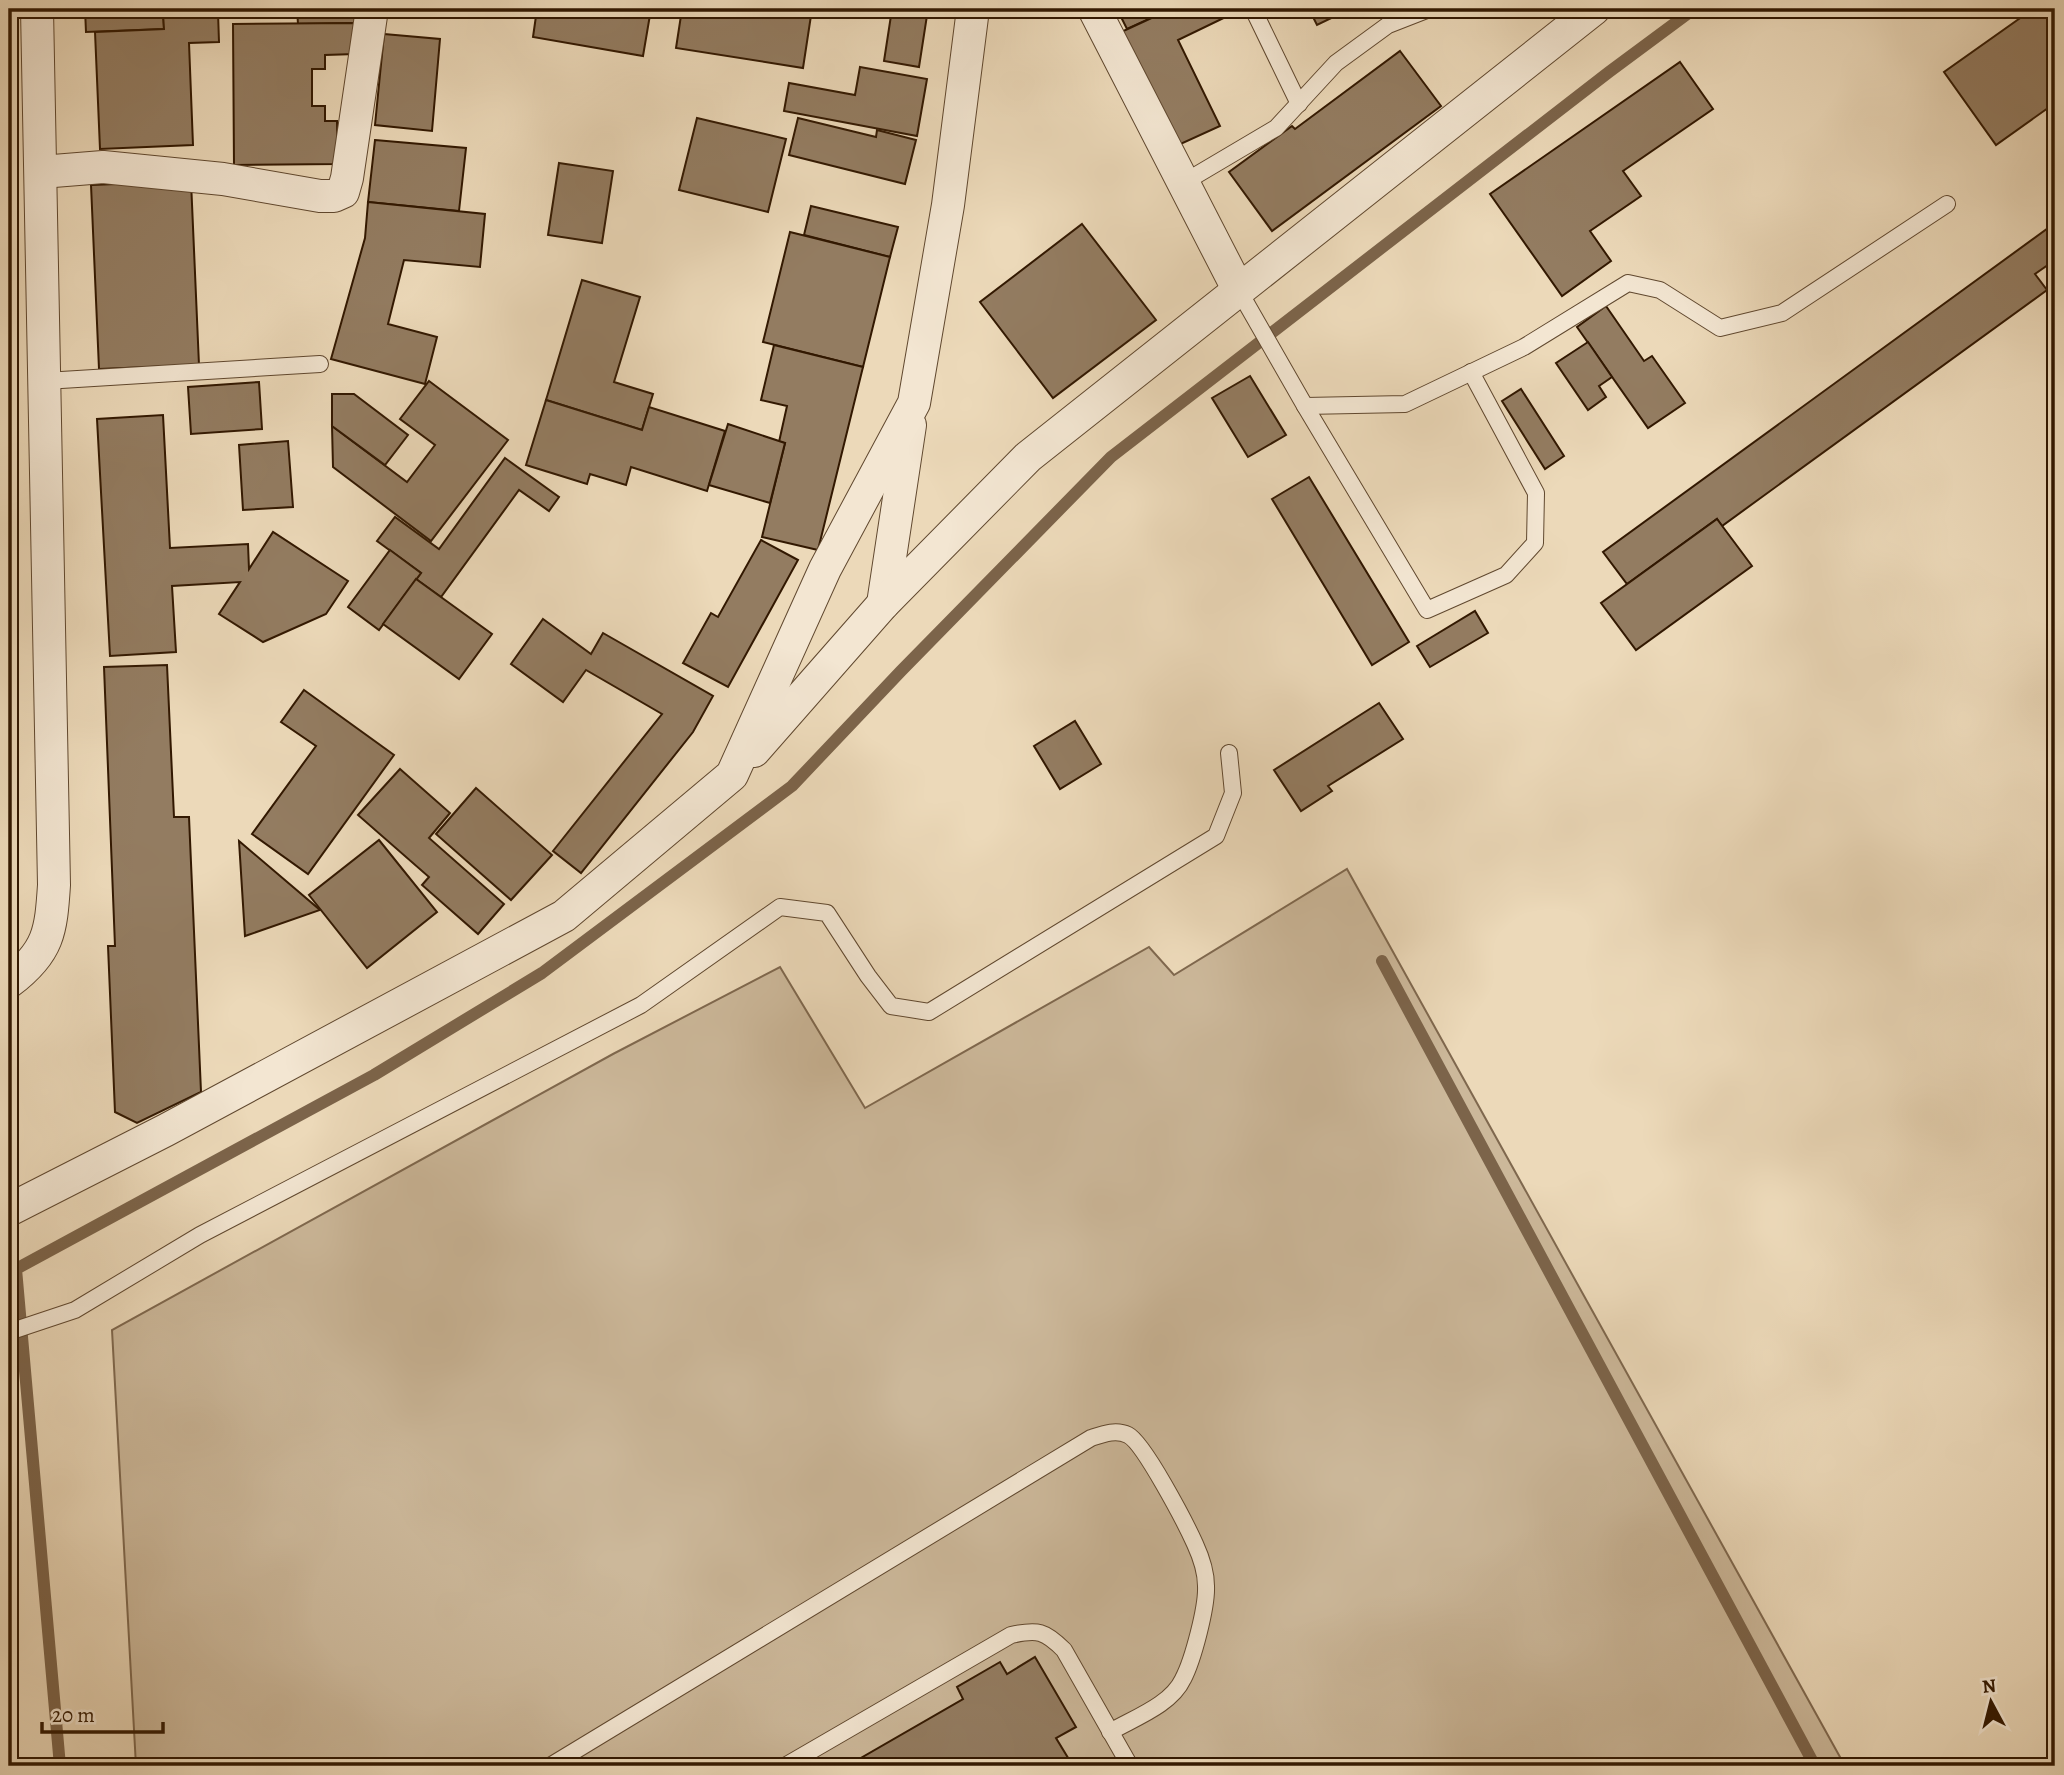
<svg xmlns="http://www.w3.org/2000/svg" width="2064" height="1775" font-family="Alegreya,serif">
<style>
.green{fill:#ccb89a;stroke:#7f684e;stroke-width:2}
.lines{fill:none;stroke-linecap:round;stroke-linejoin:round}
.stream{stroke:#7c644a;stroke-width:12}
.building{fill:#937c61;stroke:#321801;stroke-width:2}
.lane-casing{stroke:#60482f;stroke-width:18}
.street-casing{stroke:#60482f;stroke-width:34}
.lane{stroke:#f3e6d2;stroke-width:16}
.street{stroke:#f3e6d2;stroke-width:32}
</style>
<rect width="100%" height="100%" fill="#ecd9b9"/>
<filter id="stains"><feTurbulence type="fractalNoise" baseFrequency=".00286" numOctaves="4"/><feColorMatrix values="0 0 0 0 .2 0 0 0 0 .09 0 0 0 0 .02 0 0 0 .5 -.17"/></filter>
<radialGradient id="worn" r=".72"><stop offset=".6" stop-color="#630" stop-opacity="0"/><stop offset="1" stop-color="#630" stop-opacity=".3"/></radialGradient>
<path class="green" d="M1347 869 1845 1766H136L112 1330 613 1054 780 967 865 1108 1149 947 1174 975Z"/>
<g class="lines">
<g class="stream">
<path d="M1382 961 1815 1766"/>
<path d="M60 1766 16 1269 374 1075 542 973 792 786 901 671 1111 457 1609 72 1694 9"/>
</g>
</g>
<g class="building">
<path d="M85 9H163L164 29 86 32Z"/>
<path d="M297 9H359V23L298 24Z"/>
<path d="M537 9H651L643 56 533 37Z"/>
<path d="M682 9H812L803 68 676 48Z"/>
<path d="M892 9H928L919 67 884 61Z"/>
<path d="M1117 9H1171L1127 29Z"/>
<path d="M1171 9H1232L1234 13 1178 40 1220 126 1174 147 1119 33Z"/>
<path d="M1309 9H1350L1317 25Z"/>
<path d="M2033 9H2055V103L1996 145 1944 72Z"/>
<path d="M218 12 219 42 189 43 193 145 100 149 95 32 164 29 163 14Z"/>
<path d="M355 23V54L325 55V69H312V106H325V121H337L338 164 234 165 233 24Z"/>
<path d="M384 34 440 39 432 131 375 125Z"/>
<path d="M1400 51 1441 106 1272 231 1229 172 1292 126 1295 129Z"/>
<path d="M1680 62 1713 109 1623 171 1641 196 1590 231 1611 261 1562 296 1490 194Z"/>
<path d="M860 67 927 79 917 136 784 111 789 83 855 95Z"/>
<path d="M697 118 786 139 768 212 679 190Z"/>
<path d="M798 118 876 137 877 130 916 140 905 184 789 155Z"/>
<path d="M375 140 466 148 459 211 368 202Z"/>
<path d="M559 163 613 171 602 243 548 235Z"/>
<path d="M191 181 199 365 99 369 91 185Z"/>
<path d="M368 202 485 214 480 267 404 260 388 324 437 337 425 384 331 359 365 238Z"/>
<path d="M811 206 898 227 890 257 804 235Z"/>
<path d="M2055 223V260L2035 274 2047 290 1722 526 1717 519 1627 584 1603 552Z"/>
<path d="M1082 224 1156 320 1053 398 980 302Z"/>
<path d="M790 232 890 257 863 367 763 342Z"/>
<path d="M582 280 640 297 614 382 653 394 642 430 546 400Z"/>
<path d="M1606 306 1644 361 1652 356 1685 403 1648 428 1577 327Z"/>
<path d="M1588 342 1612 377 1599 386 1606 397 1588 410 1556 363Z"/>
<path d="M774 345 863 367 818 550 762 537 785 443 779 442 787 406 761 400Z"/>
<path d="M1250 376 1286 435 1248 457 1212 398Z"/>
<path d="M429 381 508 440 431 541 333 467 332 426 407 482 435 445 400 419Z"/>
<path d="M259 382 262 429 191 434 188 387Z"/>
<path d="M1521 389 1564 456 1545 469 1502 401Z"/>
<path d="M332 394H354L408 435 385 465 332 426Z"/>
<path d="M546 400 642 430 649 407 725 431 707 491 631 467 626 485 590 474 587 484 526 465Z"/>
<path d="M163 415 170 548 248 544 249 569 273 532 348 581 326 614 263 642 219 614 240 582 172 586 176 652 110 656 97 419Z"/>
<path d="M728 424 785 443 770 503 709 485Z"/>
<path d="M288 441 293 507 243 510 239 445Z"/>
<path d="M505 458 559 497 549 511 519 490 441 597 416 579 421 573 377 541 395 517 439 549Z"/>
<path d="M1309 477 1409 642 1372 665 1272 499Z"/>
<path d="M1717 519 1752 566 1636 650 1601 603Z"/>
<path d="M761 540 798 560 728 687 683 663 711 613 718 617Z"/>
<path d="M390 550 421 573 379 630 348 607Z"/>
<path d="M416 579 492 634 459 679 383 624Z"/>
<path d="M1475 611 1488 633 1430 667 1417 646Z"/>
<path d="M543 619 591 654 603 633 713 696 693 732 581 873 553 851 662 714 586 670 563 702 511 664Z"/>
<path d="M167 665 174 817H189L201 1092 137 1123 115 1112 108 946H115L104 667Z"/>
<path d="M304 690 394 755 308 874 252 834 316 746 281 722Z"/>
<path d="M1379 703 1403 739 1328 786 1332 791 1301 811 1274 770Z"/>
<path d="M1075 721 1101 764 1060 789 1034 746Z"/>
<path d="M400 769 450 813 429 838 504 904 478 934 422 885 429 877 358 815Z"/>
<path d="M476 788 552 855 511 900 436 834Z"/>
<path d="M379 840 437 912 367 968 309 895Z"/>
<path d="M239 841 320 910 245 936Z"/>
<path d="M1035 1657 1076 1727 1056 1738 1073 1766H847L963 1699 957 1687 1000 1662 1007 1674Z"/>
</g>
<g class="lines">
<defs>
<g id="lane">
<path d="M1253 9 1299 104"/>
<path d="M1183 183 1276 128 1336 63 1388 25 1429 9"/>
<path d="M1238 289 1305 406 1427 610 1506 575 1535 543 1536 493 1471 372"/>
<path d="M45 381 320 364"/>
<path d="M1305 406 1405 404 1524 347 1628 283 1660 290 1720 328 1782 313 1947 204"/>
<path d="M9 1332 75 1310 200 1235 641 1005 780 907 827 913 868 976 891 1006 929 1012 1216 836 1233 793 1229 753"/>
<path d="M550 1766 1091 1438C1103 1434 1116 1429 1128 1435 1144 1443 1186 1524 1195 1544 1201 1557 1206 1572 1206 1586 1207 1607 1193 1660 1183 1679 1171 1705 1134 1718 1110 1732"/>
<path d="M785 1766 1011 1635C1038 1629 1045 1631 1064 1650L1130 1766"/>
</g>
<g id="street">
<path d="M1094 9 1238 289"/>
<path d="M41 172 103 167 223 179 320 196H334L343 192 347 178 372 9"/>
<path d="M883 604 910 425"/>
<path d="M754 751 883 604 1028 457 1594 9"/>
<path d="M9 982C49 952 51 931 54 885L37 9"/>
<path d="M9 1210 166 1130 564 916 732 775 825 569 914 403 948 205 973 9"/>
</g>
</defs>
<use href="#lane" class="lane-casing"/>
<use href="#street" class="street-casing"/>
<use href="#lane" class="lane"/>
<use href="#street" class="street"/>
</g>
<rect width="2064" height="1775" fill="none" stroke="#ecd9b9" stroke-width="35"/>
<rect x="10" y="10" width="2043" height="1754" fill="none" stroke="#321801" stroke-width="3.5"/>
<rect x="18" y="18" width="2029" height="1740" fill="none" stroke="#321801" stroke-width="2"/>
<g transform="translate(1991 1702) rotate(353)" stroke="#f3e6d2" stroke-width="5" paint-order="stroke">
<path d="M0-5L12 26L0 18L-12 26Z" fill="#321801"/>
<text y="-10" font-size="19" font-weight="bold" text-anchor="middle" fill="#321801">N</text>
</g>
<path d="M42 1722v10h121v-10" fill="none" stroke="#321801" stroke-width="3.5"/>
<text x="52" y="1722" font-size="21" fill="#321801" stroke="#f3e6d2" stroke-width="5" paint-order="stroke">20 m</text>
<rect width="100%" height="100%" filter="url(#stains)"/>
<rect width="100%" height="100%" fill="url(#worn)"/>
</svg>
